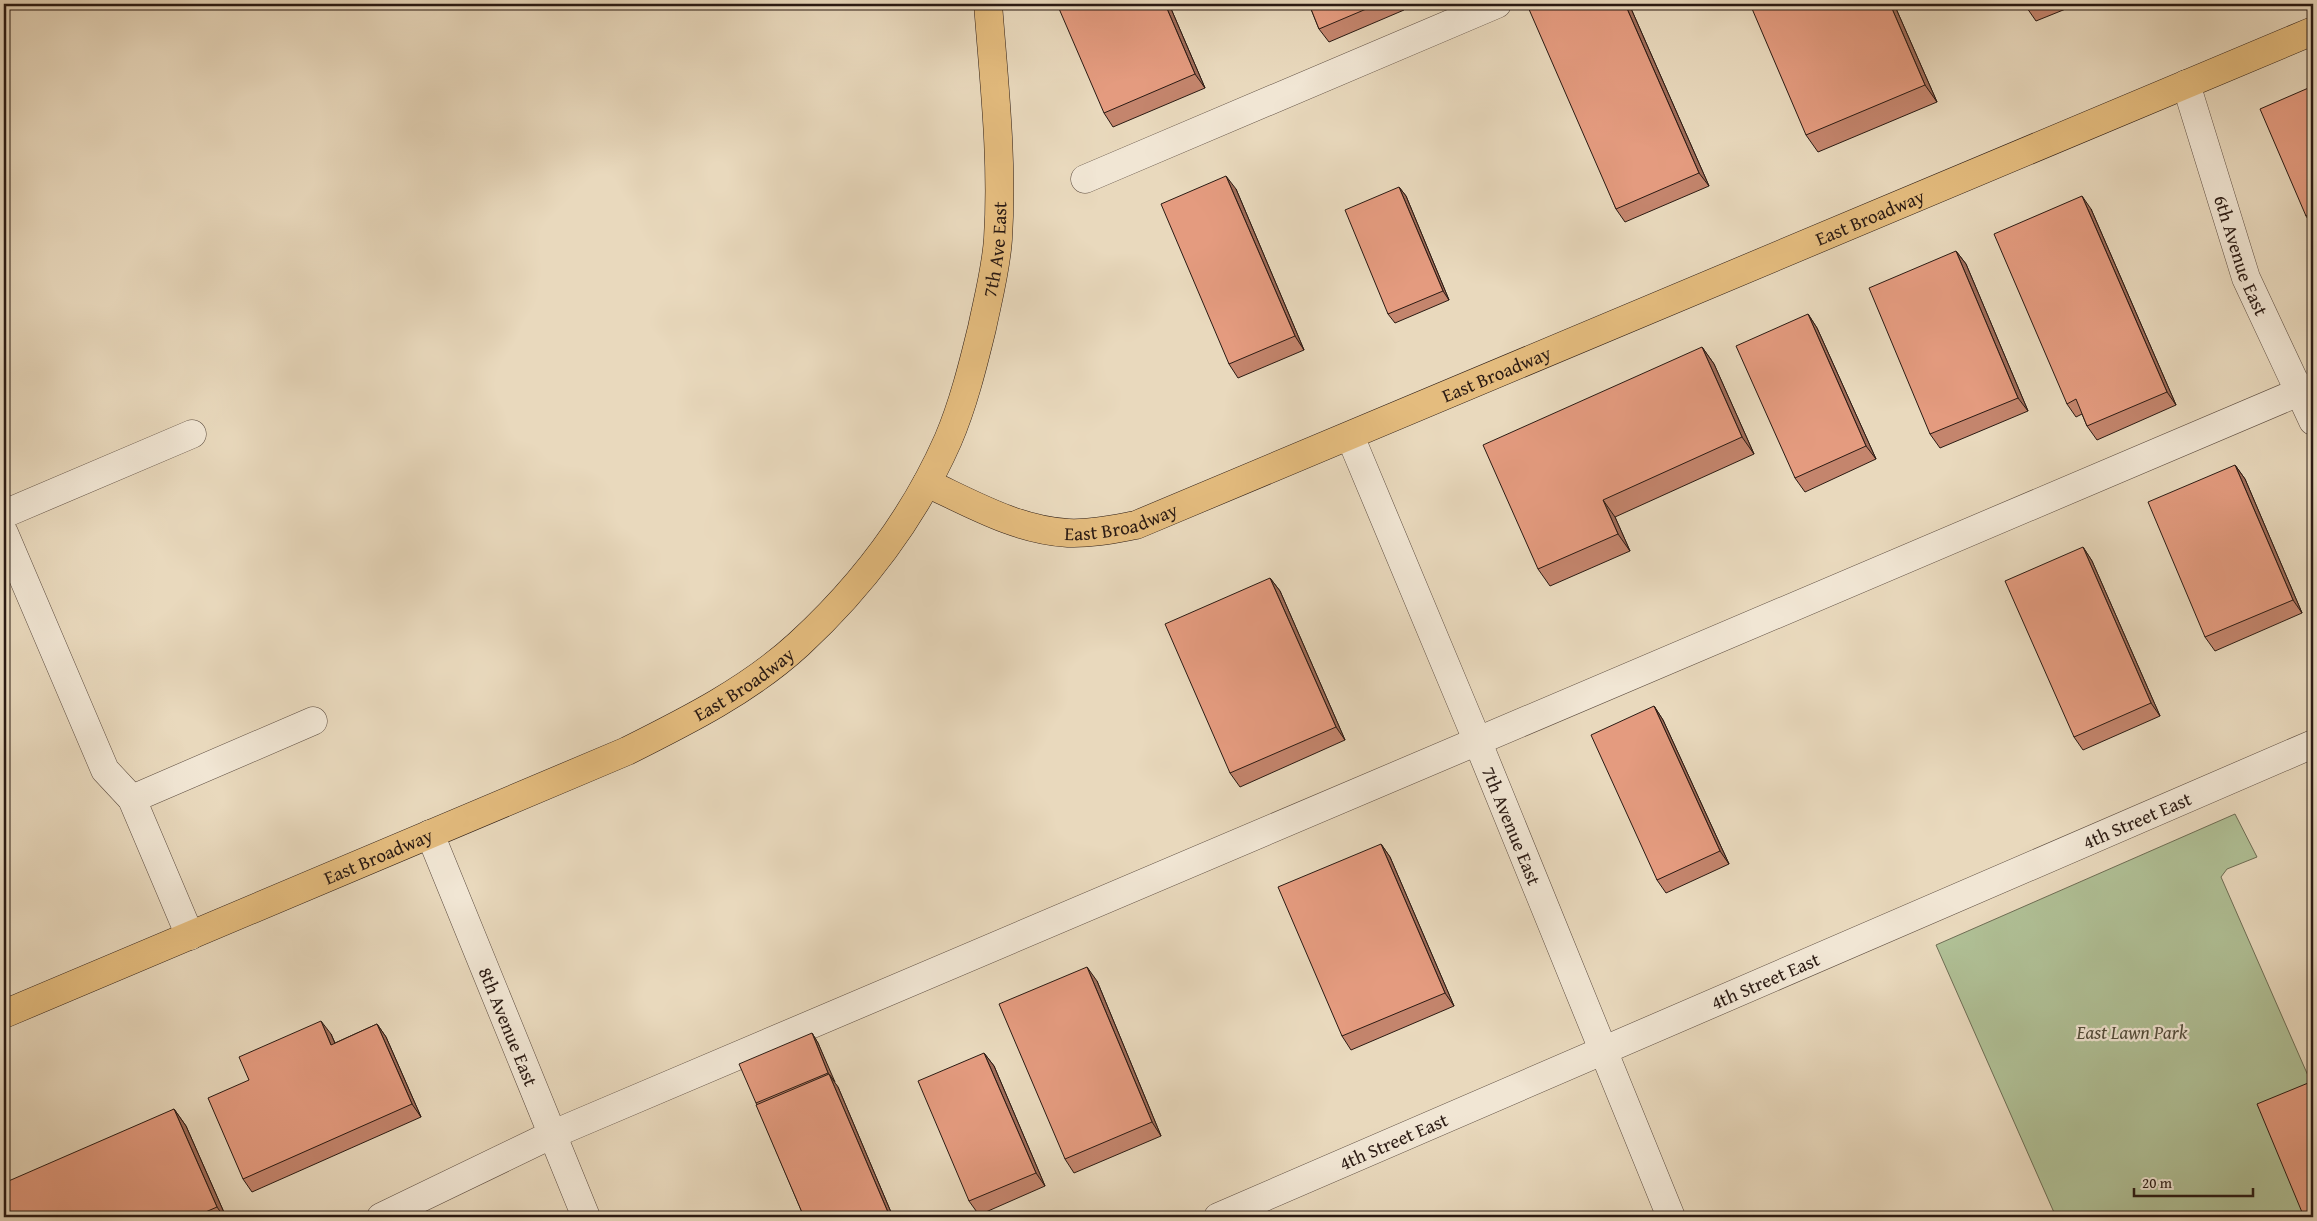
<svg xmlns="http://www.w3.org/2000/svg" width="2317" height="1221" font-family="'Gentium Book Plus',serif">
<style>
.green{fill:#b0c096;stroke:#6d6d54}
.lines{fill:none;stroke-linecap:round;stroke-linejoin:round}
.minor-casing{stroke:#5a4a3e;stroke-width:29}
.major-casing{stroke:#2a1a13;stroke-width:29}
.minor{stroke:#f1e6d4;stroke-width:28}
.major{stroke:#e4bc7e;stroke-width:28}
.wall{fill:#c4856d;stroke:#2a1a13}
.shaded-wall{fill:#a06c59;stroke:#2a1a13}
.building{fill:#e49b7f;stroke:#2a1a13}
.labels{text-anchor:middle;stroke-width:4.5;stroke-linejoin:round;paint-order:stroke}
.street-label{font-size:19px;fill:#2a1a13;stroke:#f1e6d4}
.park-label{font-size:19px;font-style:italic;fill:#524c3a;stroke:#f1e6d4}
</style>
<rect width="100%" height="100%" fill="#e9d9bd"/>
<filter id="stains"><feTurbulence type="fractalNoise" baseFrequency=".004" numOctaves="4"/><feColorMatrix values="0 0 0 0 .2 0 0 0 0 .09 0 0 0 0 .02 0 0 0 .5 -.17"/></filter>
<radialGradient id="worn" r=".72"><stop offset=".6" stop-color="#630" stop-opacity="0"/><stop offset="1" stop-color="#630" stop-opacity=".3"/></radialGradient>
<path class="green" d="M2235 814 2257 857 2227 869 2221 877 2313 1087 2309 1217H2056L1936 945Z"/>
<g class="lines">
<defs>
<g id="minor">
<path id="s1" d="M2186 84 2246 278 2313 421"/>
<path d="M1085 179 1497 4"/>
<path id="s2" d="M1350 436 1477 740 1671 1217"/>
<path d="M4 514 192 434"/>
<path d="M4 533 105 770 132 799 190 936"/>
<path d="M132 799 313 721"/>
<path id="s3" d="M430 834 586 1217"/>
<path d="M381 1217 551 1135 2313 386"/>
<path id="s4" d="M1218 1217 2313 744"/>
</g>
<g id="major">
<path id="s5" d="M927 483C972 504 1017 530 1068 533 1091 534 1114 529 1136 525L2313 31"/>
<path id="s6" d="M4 1014 627 751C687 721 749 690 799 644 861 587 914 517 948 440 963 405 973 365 982 328 988 299 996 269 998 239 1003 160 994 82 988 4"/>
</g>
</defs>
<use href="#minor" class="minor-casing"/>
<use href="#major" class="major-casing"/>
<use href="#minor" class="minor"/>
<use href="#major" class="major"/>
</g>
<g class="wall">
<path d="M1169 4 1205 88 1113 127 1104 113Z"/>
<path d="M1309 4H1402L1404 10 1329 42 1319 29Z"/>
<path d="M1534 4H1629L1709 186 1625 222 1616 209Z"/>
<path d="M1894 4 1937 102 1818 152 1806 135Z"/>
<path d="M2025 4H2078L2036 21 2027 8Z"/>
<path d="M2313 86V227L2306 216Z"/>
<path d="M1399 187 1406 196 1449 300 1395 323 1388 314Z"/>
<path d="M1236 189 1304 350 1238 378 1229 364Z"/>
<path d="M2091 209 2176 405 2097 440 2087 426 2082 414 2076 417 2067 404Z"/>
<path d="M1956 251 1966 264 2028 411 1940 448 1930 434Z"/>
<path d="M1808 314 1817 328 1876 459 1805 492 1795 478Z"/>
<path d="M1702 347 1714 364 1754 454 1615 517 1630 551 1550 586 1538 569Z"/>
<path d="M2235 465 2245 479 2302 613 2215 651 2205 637Z"/>
<path d="M2083 547 2092 561 2160 716 2083 750 2074 737Z"/>
<path d="M1270 578 1280 591 1345 740 1240 787 1230 773Z"/>
<path d="M1654 706 1663 720 1729 864 1666 893 1657 880Z"/>
<path d="M1381 844 1390 857 1454 1006 1351 1050 1342 1036Z"/>
<path d="M1097 981 1161 1136 1074 1173 1065 1159Z"/>
<path d="M377 1024 386 1037 421 1117 252 1192 243 1179 331 1034 335 1043Z"/>
<path d="M812 1033 818 1043 834 1082 838 1087 893 1217H804L756 1103Z"/>
<path d="M984 1053 994 1066 1045 1186 979 1215 969 1201Z"/>
<path d="M174 1109 186 1126 226 1217H4Z"/>
</g>
<g class="shaded-wall">
<path d="M1165 4H1169L1205 88 1195 74Z"/>
<path d="M1625 4H1629L1709 186 1699 173Z"/>
<path d="M1890 4H1894L1937 102 1925 85Z"/>
<path d="M1226 176 1236 189 1304 350 1295 336Z"/>
<path d="M1399 187 1406 196 1449 300 1443 291Z"/>
<path d="M2082 196 2091 209 2176 405 2167 392Z"/>
<path d="M1956 251 1966 264 2028 411 2018 398Z"/>
<path d="M1808 314 1817 328 1876 459 1866 446Z"/>
<path d="M1702 347 1714 364 1754 454 1742 437Z"/>
<path d="M2235 465 2245 479 2302 613 2293 600Z"/>
<path d="M1603 500 1615 517 1630 551 1618 534Z"/>
<path d="M2083 547 2092 561 2160 716 2151 703Z"/>
<path d="M1270 578 1280 591 1345 740 1336 727Z"/>
<path d="M1654 706 1663 720 1729 864 1720 851Z"/>
<path d="M1381 844 1390 857 1454 1006 1445 993Z"/>
<path d="M1087 967 1097 981 1161 1136 1152 1122Z"/>
<path d="M321 1021 331 1034 341 1058 331 1045Z"/>
<path d="M377 1024 386 1037 421 1117 412 1104Z"/>
<path d="M812 1033 818 1043 835 1082 828 1073Z"/>
<path d="M984 1053 994 1066 1045 1186 1036 1173Z"/>
<path d="M829 1074 838 1087 893 1217H890Z"/>
<path d="M174 1109 186 1126 226 1217H224L217 1207Z"/>
</g>
<g class="building">
<path d="M1057 4H1165L1195 74 1104 113Z"/>
<path d="M1309 4H1378L1319 29Z"/>
<path d="M1534 4H1625L1699 173 1616 209 1528 7Z"/>
<path d="M1750 4H1890L1925 85 1806 135Z"/>
<path d="M2025 4H2036L2027 8Z"/>
<path d="M2313 86V213L2306 216 2260 109Z"/>
<path d="M1226 176 1295 336 1229 364 1161 204Z"/>
<path d="M1399 187 1443 291 1388 314 1345 210Z"/>
<path d="M2082 196 2167 392 2087 426 2076 399 2067 404 1994 234Z"/>
<path d="M1956 251 2018 398 1930 434 1869 288Z"/>
<path d="M1808 314 1866 446 1795 478 1736 346Z"/>
<path d="M1702 347 1742 437 1603 500 1618 534 1538 569 1483 445Z"/>
<path d="M2235 465 2293 600 2205 637 2148 502Z"/>
<path d="M2083 547 2151 703 2074 737 2005 581Z"/>
<path d="M1270 578 1336 727 1230 773 1165 624Z"/>
<path d="M1654 706 1720 851 1657 880 1591 735Z"/>
<path d="M1381 844 1445 993 1342 1036 1278 887Z"/>
<path d="M1087 967 1152 1122 1065 1159 999 1004Z"/>
<path d="M321 1021 331 1045 377 1024 412 1104 243 1179 208 1098 249 1080 239 1057Z"/>
<path d="M812 1033 828 1073 756 1103 739 1064Z"/>
<path d="M984 1053 1036 1173 969 1201 918 1081Z"/>
<path d="M829 1074 890 1217H804L756 1105Z"/>
<path d="M2313 1081V1217H2304L2257 1104Z"/>
<path d="M174 1109 217 1207 194 1217H4V1183Z"/>
</g>
<g class="labels">
<g class="street-label">
<text dy="7" stroke="none"><textPath href="#s5" startOffset="1015">East Broadway</textPath></text>
<text dy="7" stroke="none"><textPath href="#s6" startOffset="1331">7th Ave East</textPath></text>
<text dy="7" stroke="none"><textPath href="#s1" startOffset="180">6th Avenue East</textPath></text>
<text dy="7" stroke="none"><textPath href="#s5" startOffset="610">East Broadway</textPath></text>
<text dy="7" stroke="none"><textPath href="#s5" startOffset="205">East Broadway</textPath></text>
<text dy="7" stroke="none"><textPath href="#s6" startOffset="811">East Broadway</textPath></text>
<text dy="7" stroke="none"><textPath href="#s4" startOffset="1001">4th Street East</textPath></text>
<text dy="7" stroke="none"><textPath href="#s2" startOffset="422">7th Avenue East</textPath></text>
<text dy="7" stroke="none"><textPath href="#s6" startOffset="406">East Broadway</textPath></text>
<text dy="7" stroke="none"><textPath href="#s4" startOffset="596">4th Street East</textPath></text>
<text dy="7" stroke="none"><textPath href="#s3" startOffset="208">8th Avenue East</textPath></text>
<text dy="7" stroke="none"><textPath href="#s4" startOffset="191">4th Street East</textPath></text>
</g>
<g class="park-label">
<text x="2132" y="1039">East Lawn Park</text>
</g>
</g>
<rect width="2317" height="1221" fill="none" stroke="#e9d9bd" stroke-width="20"/>
<rect x="5" y="5" width="2307" height="1211" fill="none" stroke="#2a1a13" stroke-width="2.5"/>
<rect x="10" y="10" width="2297" height="1201" fill="none" stroke="#2a1a13"/>
<path d="M2134 1188v8h119v-8" fill="none" stroke="#2a1a13" stroke-width="2.5"/>
<text x="2142" y="1188" font-size="15" fill="#2a1a13" stroke="#f1e6d4" stroke-width="4" paint-order="stroke">20 m</text>
<rect width="100%" height="100%" filter="url(#stains)"/>
<rect width="100%" height="100%" fill="url(#worn)"/>
</svg>
